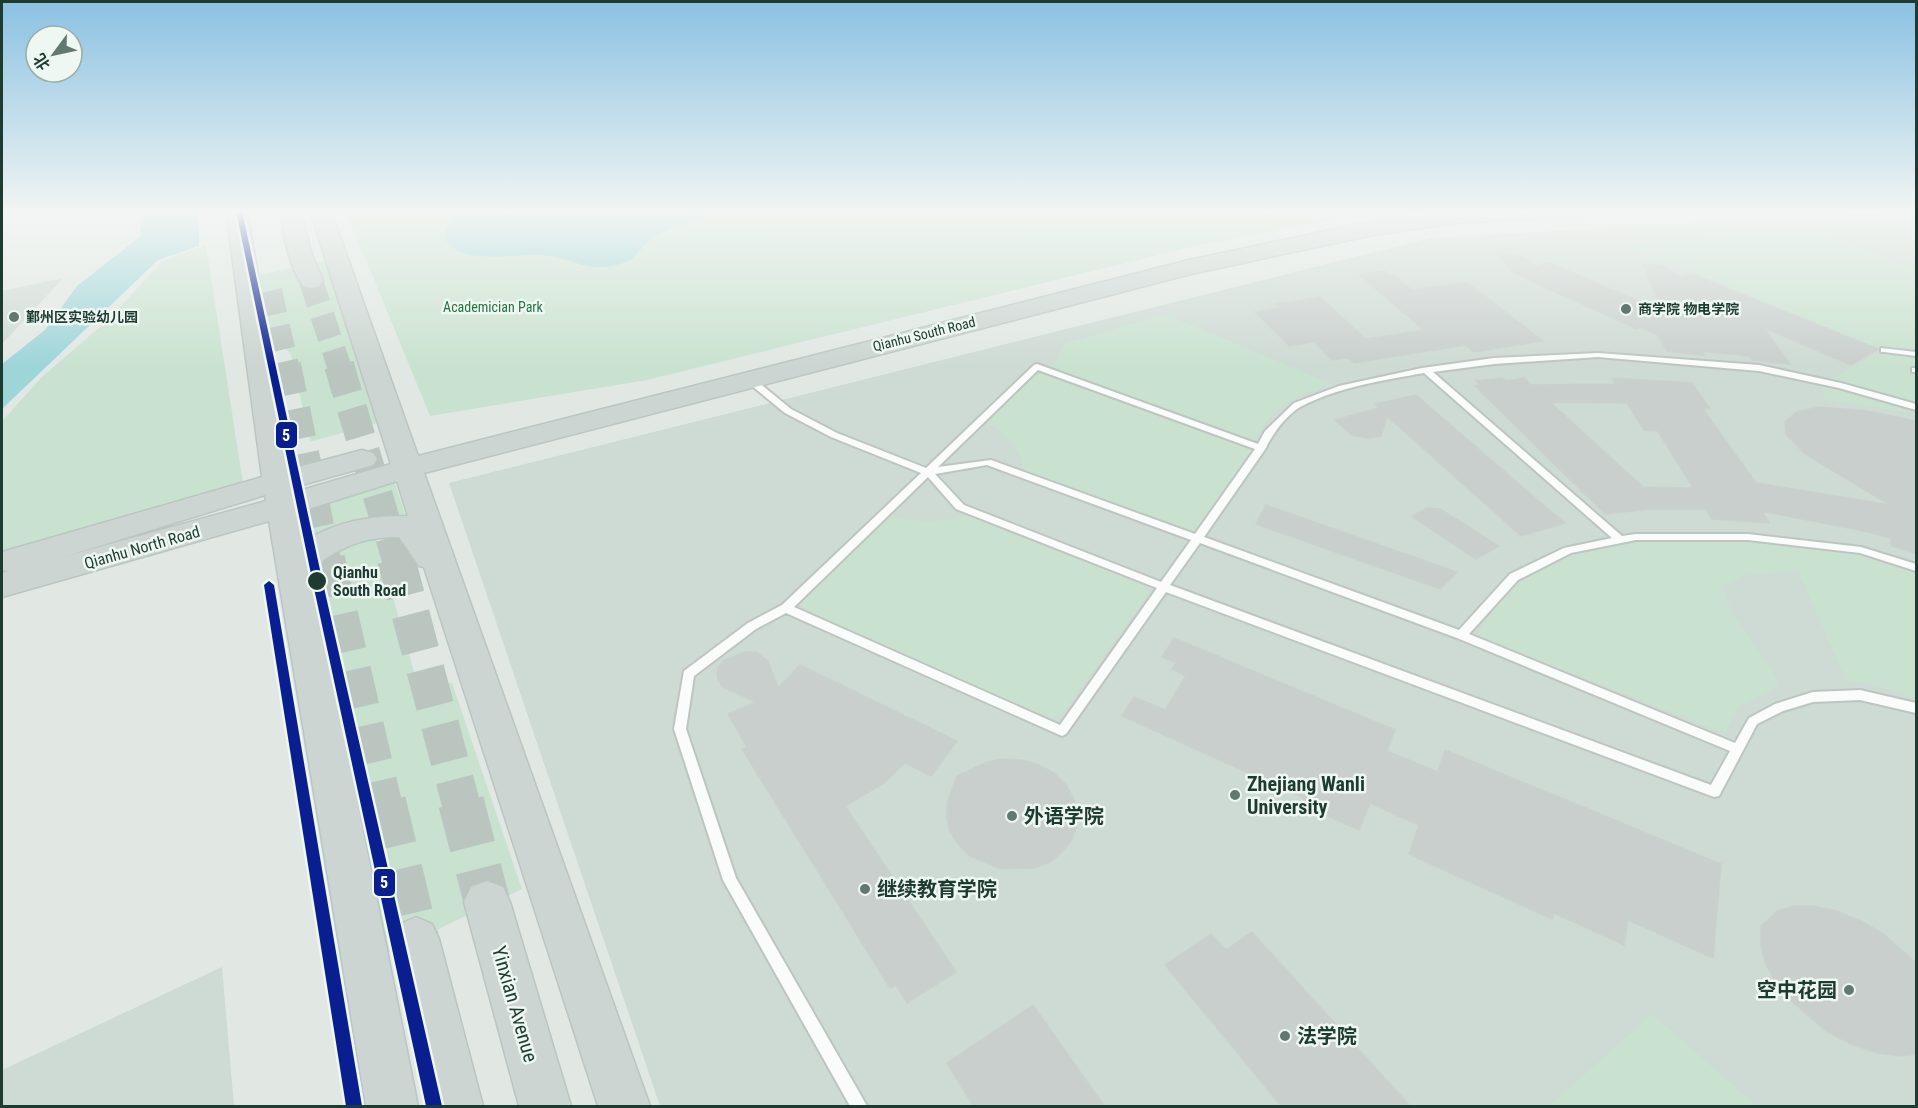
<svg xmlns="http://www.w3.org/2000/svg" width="1918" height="1108" font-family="'Roboto Condensed','Noto Sans SC',sans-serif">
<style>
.built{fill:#cedad4}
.green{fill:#c9e2cf}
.water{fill:#9ed5d9}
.building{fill:#c8cfcc;stroke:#cad1cd;stroke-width:1.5;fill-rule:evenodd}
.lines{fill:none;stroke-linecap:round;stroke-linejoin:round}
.primary-tunnel-far3{stroke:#bac5c0;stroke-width:24;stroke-dasharray:24 12;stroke-linecap:butt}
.primary-tunnel-far2{stroke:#bac5c0;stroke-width:30;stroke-dasharray:30 15;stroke-linecap:butt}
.primary-tunnel-far1{stroke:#bac5c0;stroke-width:38;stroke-dasharray:38 19;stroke-linecap:butt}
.primary-tunnel{stroke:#bac5c0;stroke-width:46;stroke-dasharray:46 23;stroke-linecap:butt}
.service-casing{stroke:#bec5c1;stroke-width:4}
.tertiary-casing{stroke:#bec5c1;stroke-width:4}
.primary-casing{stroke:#bbc5c1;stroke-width:3}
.service{fill:#fafcfb;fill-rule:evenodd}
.tertiary{fill:#fafcfb;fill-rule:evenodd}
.primary{fill:#ccd5d1;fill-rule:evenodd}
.metro-1-casing{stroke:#eef7f2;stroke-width:5}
.metro-1{fill:#091f8f;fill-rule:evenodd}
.poi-dot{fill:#627870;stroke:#eef7f2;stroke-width:2}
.stop-dot{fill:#1e3b32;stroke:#eef7f2;stroke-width:2}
.labels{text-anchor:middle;stroke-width:5;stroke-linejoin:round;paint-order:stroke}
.far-park-label{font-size:14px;fill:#26753f;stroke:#eef7f2}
.far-poi-label{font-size:14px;font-weight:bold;fill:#1e3b32;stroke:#eef7f2;text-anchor:start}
.far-street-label{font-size:14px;fill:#1e3b32;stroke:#eef7f2}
.street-label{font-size:16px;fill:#1e3b32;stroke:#eef7f2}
.stop-label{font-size:16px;font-weight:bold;fill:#1e3b32;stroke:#eef7f2;text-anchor:start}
.near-poi-label{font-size:20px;font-weight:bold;fill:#1e3b32;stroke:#eef7f2;text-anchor:start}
.near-street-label{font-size:20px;fill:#1e3b32;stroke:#eef7f2}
.line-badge{stroke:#eef7f2;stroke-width:2}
.badge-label{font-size:16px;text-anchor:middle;font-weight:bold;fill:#fff}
</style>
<rect width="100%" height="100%" fill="#e1e8e4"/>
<g class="built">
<path d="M1916 211V1106H660L449 483 1431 238Z"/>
<path d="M63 278 2 344V291Z"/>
<path d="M222 967 234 1106H2V1070Z"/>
</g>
<g class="green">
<path d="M346 211H1377L1186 248 647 380 430 416Z"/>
<path d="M1809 228 1916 270V413L1824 400 1823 385 1882 350 1774 306 1768 310 1757 305 1764 301 1621 243Z"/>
<path d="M206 245 243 483 2 555V421L42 377 108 320 163 261Z"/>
<path d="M326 260 377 423 310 442 291 355 271 330 256 276Z"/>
<path d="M1165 314 1331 384C1294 397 1273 405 1255 441L1051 369 1065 344Z"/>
<path d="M1035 373 1042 374 1252 447 1256 452 1197 533H1190L1023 472C1022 447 1006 433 985 422Z"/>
<path d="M394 480 407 519 303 553 291 514Z"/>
<path d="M966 514 1144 585 1149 593 1062 714 1045 719 805 609 801 602 887 515C913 522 940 525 966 514Z"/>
<path d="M376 537 415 675 452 683 522 889 376 959 320 653 333 629 318 571 338 547Z"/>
<path d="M1637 541H1747L1860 553 1916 572V698L1884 688 1846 680 1798 571 1747 575 1723 586 1732 614 1772 670 1779 686 1739 706 1724 733 1476 635 1517 579 1570 554Z"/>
<path d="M1652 1014 1757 1106H1549Z"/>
</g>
<g class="water">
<path d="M140 211H199V246L158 260 2 409V364L45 330 77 286 141 236Z"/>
<path d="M455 211H727C704 219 679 224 657 235 642 242 639 258 623 263 590 275 573 258 542 255 516 253 455 268 444 235Z"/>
</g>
<g class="building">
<path d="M1496 252 1524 257 1537 267 1549 262 1662 311 1643 264 1662 266 1682 278 1692 274 1878 349 1851 365 1764 328 1790 364 1752 360 1749 356 1702 351 1704 355 1667 351 1658 335 1640 327 1637 329 1513 273Z"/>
<path d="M1385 271 1391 276 1394 275 1412 290 1467 282 1543 341 1474 352 1466 345 1354 363 1348 358 1332 360 1314 342 1289 346 1255 312 1280 308 1275 304 1320 297 1366 339 1424 330 1359 275Z"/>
<path d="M1502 378 1506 381 1524 378 1532 385 1615 384 1612 378 1692 383 1710 409H1703L1756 483 1890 505 1805 454 1786 434 1785 422 1796 412 1820 407 1867 411 1917 421V554L1892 546 1891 538 1869 532 1762 511 1769 523 1712 519 1706 509H1650L1605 514 1475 386 1480 385 1476 381ZM1550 402 1627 403 1644 430 1658 431 1693 488 1643 487Z"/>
<path d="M1416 395 1540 502 1565 523 1521 536 1387 416 1381 436 1369 438 1352 435 1335 420 1379 408 1375 404Z"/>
<path d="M1266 505 1457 572 1440 589 1256 524Z"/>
<path d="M1427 508 1440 509 1499 546 1476 559 1412 516Z"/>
<path d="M1174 638 1395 730 1387 751 1438 772 1445 750 1721 864 1713 958 1628 920 1624 945 1554 913 1552 919 1409 854 1419 825 1370 803 1359 830 1301 804 1304 798 1122 716 1134 697 1165 710 1186 676 1172 669 1176 663 1162 657Z"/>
<path d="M745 652H756L768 661 778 688 800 665 957 741 931 776 905 763 884 783 845 806 956 972 907 1003 896 985 890 988 742 749 747 747 728 714 756 702 723 687 718 680 717 673 719 666 725 660Z"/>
<path d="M1004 759 1022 760 1039 765 1054 773 1066 785 1074 799 1078 814 1076 828 1071 841 1062 852 1050 862 1035 868 1001 869 970 856 959 845 950 832 947 818V803L957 776 987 762Z"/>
<path d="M1794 906H1814L1837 911 1861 921 1885 935 1917 964V1054L1902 1056 1878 1053 1851 1044 1826 1031 1788 998 1775 981 1766 964 1761 947V926L1778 911Z"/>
<path d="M1252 932 1411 1107H1282L1165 965 1211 934 1226 950Z"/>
<path d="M1033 1005 1105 1107H974L947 1063Z"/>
</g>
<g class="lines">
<g class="primary-tunnel-far3">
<path d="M311 281 339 366"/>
<path d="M270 291 287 366"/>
</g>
<g class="primary-tunnel-far2">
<path d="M286 365 326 560"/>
<path d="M339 365 397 560"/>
</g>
<g class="primary-tunnel-far1">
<path d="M326 559 383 804"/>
<path d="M396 559 461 804"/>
</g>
<g class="primary-tunnel">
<path d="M383 802 416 939"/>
<path d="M461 802 487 902"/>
</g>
<defs>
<g id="service">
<path d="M1881 348 1916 352V356L1884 352H1881Z"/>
<path d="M1598 353 1759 365 1841 383 1916 404V410L1839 388 1759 371 1598 357 1494 364 1433 372 1622 536 1636 534H1748L1861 547 1916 564V571L1860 553 1748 540H1636L1571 553 1518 580 1469 634 1735 743 1749 718 1775 704 1813 692 1860 690 1916 703V713L1860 700 1813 702 1783 711 1757 724 1719 796 1714 797 1166 592 1066 734 1062 736 786 613 756 629 694 676 686 729 736 878 867 1106H850L723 880 674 729 684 671 748 623 782 605 921 473 831 437 785 413 746 381V377H752L791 409 837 433 926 468 1034 365 1037 364 1258 444 1265 431 1294 403 1339 386 1422 368 1494 358ZM1038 370 1255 449 1195 534 991 460 938 467ZM1424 373 1612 538 1564 548 1510 574 1459 630 1204 537 1266 448C1272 434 1288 413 1302 406 1339 387 1384 380 1424 373ZM987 465 1191 540 1161 582 964 505 935 474ZM928 477 956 509 1157 588 1060 725 794 607ZM1200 543 1457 638 1730 751 1711 785 1170 585Z"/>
<rect x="1912" y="368" width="4" height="4"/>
</g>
<path id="tertiary" d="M1404 211H1425L1438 221 1436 225C1424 228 1411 220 1404 211Z"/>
<g id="primary">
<path d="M226 211H247L291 469 362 450 373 453 377 459 373 465 295 487V492L391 464 310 211H331L418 456 1189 260 1373 221 1457 211H1587L1583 215 1576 217 1456 223 1373 235 1191 274 424 473 650 1106H598L424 567 419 566 399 537C368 537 347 544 322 561L321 592 317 600 418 1106H366L269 521 2 597V573L8 571 2 570V552L262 477ZM397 481 408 516C370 516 337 521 305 541L299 512ZM265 495 266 501 63 557 249 500Z"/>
<path d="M280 211H301L311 252 323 281 319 286 311 288 303 286C289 266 283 234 280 211Z"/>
<path d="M487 881 503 887 510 902 571 1106H519L464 902 471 887Z"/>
<path d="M416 917 432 924 439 939 483 1106H431L393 939 400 924Z"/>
</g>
</defs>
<use href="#service" class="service-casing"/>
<use href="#tertiary" class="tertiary-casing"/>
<use href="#primary" class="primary-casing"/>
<use href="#service" class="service"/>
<use href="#tertiary" class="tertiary"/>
<use href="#primary" class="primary"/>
<defs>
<g id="metro-1">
<path d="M236 211H242L322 579 442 1106H426L312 579Z"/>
<path d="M269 581 274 585 362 1106H346L264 585Z"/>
</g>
</defs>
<use href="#metro-1" class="metro-1-casing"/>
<use href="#metro-1" class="metro-1"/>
</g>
<linearGradient id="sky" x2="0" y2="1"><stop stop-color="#8ac1e2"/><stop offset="0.58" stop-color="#f2f5f3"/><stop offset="1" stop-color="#f2f5f3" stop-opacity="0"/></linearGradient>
<rect width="1918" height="366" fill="url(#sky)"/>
<g class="poi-dot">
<circle cx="1626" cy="309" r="6"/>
<circle cx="14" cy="317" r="6"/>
<circle cx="1235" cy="795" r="6"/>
<circle cx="1012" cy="816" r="6"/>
<circle cx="865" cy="889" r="6"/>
<circle cx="1849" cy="990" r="6"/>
<circle cx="1285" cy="1036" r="6"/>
</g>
<circle class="stop-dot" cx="317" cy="581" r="10"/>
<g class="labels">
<g class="far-park-label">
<text x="493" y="312">Academician Park</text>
</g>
<g class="far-poi-label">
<text x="1638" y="314">商学院 物电学院</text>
<text x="26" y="322">鄞州区实验幼儿园</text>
</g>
<g class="far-street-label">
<text transform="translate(924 334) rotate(-14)" y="5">Qianhu South Road</text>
</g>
<g class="street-label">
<text transform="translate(142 547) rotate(-16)" y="6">Qianhu North Road</text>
</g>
<g class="stop-label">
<text x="333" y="578">Qianhu<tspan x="333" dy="18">South Road</tspan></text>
</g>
<g class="near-poi-label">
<text x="1247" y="791">Zhejiang Wanli<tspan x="1247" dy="23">University</tspan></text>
<text x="1024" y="823">外语学院</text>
<text x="877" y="896">继续教育学院</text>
<text x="1837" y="997" text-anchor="end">空中花园</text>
<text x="1297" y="1043">法学院</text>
</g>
<g class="near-street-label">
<text transform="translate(515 1004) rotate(74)" y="7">Yinxian Avenue</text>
</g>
</g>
<g class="line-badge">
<rect x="275" y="421" width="23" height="28" rx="6" fill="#091f8f"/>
<rect x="373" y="868" width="23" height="29" rx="6" fill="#091f8f"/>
</g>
<g class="badge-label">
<text x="286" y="441">5</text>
<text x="384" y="888">5</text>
</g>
<rect width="1918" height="1108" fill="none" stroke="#1e3b32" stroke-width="6"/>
<g transform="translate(54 54) rotate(237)"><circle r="28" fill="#eef7f2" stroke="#9baca5" stroke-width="1.5"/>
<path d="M0-4.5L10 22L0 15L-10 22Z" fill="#627870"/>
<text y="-9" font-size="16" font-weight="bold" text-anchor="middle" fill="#1e3b32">北</text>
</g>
</svg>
